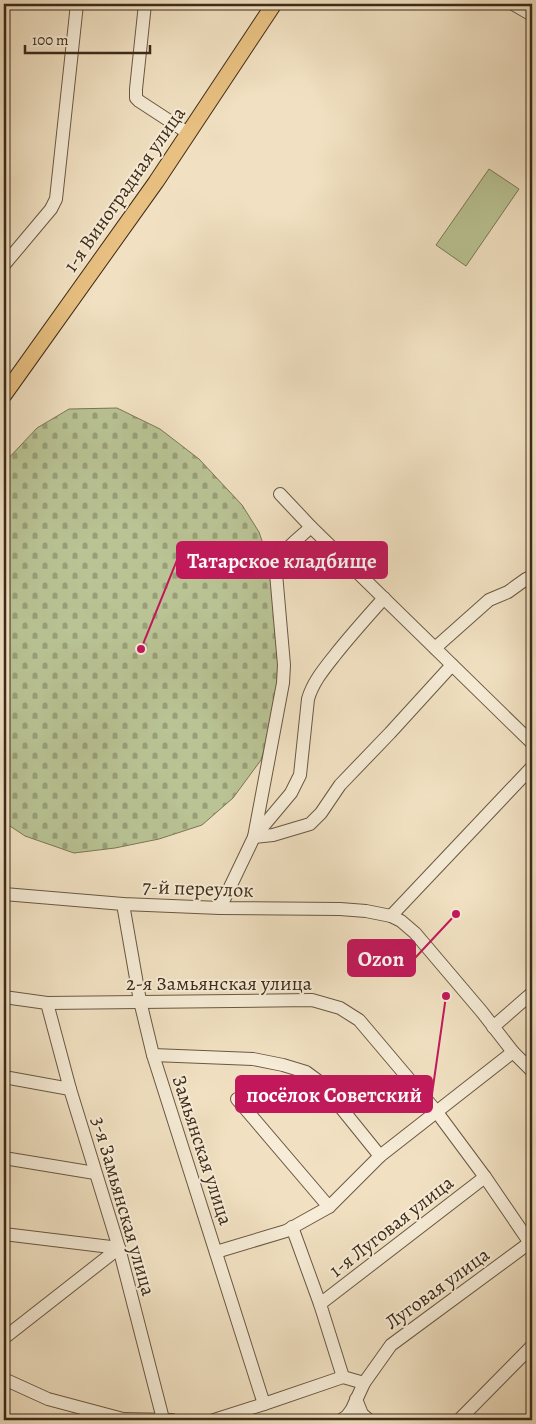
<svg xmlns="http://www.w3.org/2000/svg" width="536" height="1424" font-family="Alegreya,serif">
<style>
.cemetery{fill:url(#cemetery-stones);stroke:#7b7656}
.pitch{fill:#b9c394;stroke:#7b7656}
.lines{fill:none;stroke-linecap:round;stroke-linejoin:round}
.minor-casing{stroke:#6a5843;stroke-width:14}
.major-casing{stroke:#3d2a19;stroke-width:17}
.minor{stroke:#f6ecd7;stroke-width:12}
.major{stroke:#e8c081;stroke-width:15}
.labels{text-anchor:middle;stroke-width:4;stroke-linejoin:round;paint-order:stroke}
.street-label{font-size:20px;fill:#3d2a19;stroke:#f6ecd7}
.leader{fill:none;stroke:#c2185b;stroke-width:2}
.callout-dot{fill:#c2185b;stroke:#f6ecd7;stroke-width:2}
.callout{fill:#c2185b;stroke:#c2185b;stroke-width:2}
.callout-label{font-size:21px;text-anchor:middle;font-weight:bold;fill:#fff}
</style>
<defs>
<pattern id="cemetery-stones" width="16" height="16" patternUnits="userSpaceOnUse" patternTransform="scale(1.25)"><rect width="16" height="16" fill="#b9c394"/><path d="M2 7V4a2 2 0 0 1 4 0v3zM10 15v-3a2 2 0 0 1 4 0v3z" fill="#989f78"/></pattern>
</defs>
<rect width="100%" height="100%" fill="#f1e1c2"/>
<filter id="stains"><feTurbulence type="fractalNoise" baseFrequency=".004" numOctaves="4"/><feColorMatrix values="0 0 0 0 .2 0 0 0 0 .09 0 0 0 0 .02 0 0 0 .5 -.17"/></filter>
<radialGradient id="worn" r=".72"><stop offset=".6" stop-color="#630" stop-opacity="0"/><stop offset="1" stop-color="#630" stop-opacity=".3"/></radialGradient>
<path class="cemetery" d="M117 408 160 429 199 459 242 505 259 532 271 567 277 621 279 677 272 724 261 760 233 798 202 825 159 839 115 848 74 853 25 836 4 822V463L37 428 69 409Z"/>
<path class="pitch" d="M489 169 519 189 466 266 436 245Z"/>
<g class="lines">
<defs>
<g id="minor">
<path d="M145 4 136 89V98L139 101 188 133"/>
<path d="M513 4 532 15"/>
<path d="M4 265 51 209 56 199 77 4"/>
<path d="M280 494 311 527 532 743"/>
<path d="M435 648 489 600 508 592 526 579 532 576"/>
<path d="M255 836 291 793 300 775 308 699C313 682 324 669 335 655 350 636 367 617 384 598"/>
<path d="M254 837 273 835 310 824 321 813 340 785 390 733 452 665"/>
<path d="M4 894 123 904 220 908 340 909 366 911 391 916 401 921 415 933 482 1012 513 1052 532 1071"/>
<path d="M123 904 140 1001 153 1055 264 1404"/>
<path d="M220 908 254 837 283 683 284 665 276 573C280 550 294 543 311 527"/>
<path d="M391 916 532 767"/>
<path d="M4 997 47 1003 312 1000 340 1008 359 1020 436 1111 485 1177 530 1243"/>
<path d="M47 1003 70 1089 119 1248 163 1419"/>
<path d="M493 1027 532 993"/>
<path d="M153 1055 253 1059 283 1065 306 1072 321 1083 380 1156"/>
<path d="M4 1077 70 1089"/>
<path d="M237 1099 329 1207"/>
<path d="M4 1158 95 1173"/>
<path d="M292 1227 320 1304 343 1377"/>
<path d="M4 1234 119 1248"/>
<path d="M216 1252 286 1231 329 1207 380 1156 513 1052"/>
<path d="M320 1304 485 1177"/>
<path d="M4 1338 119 1248"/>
<path d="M4 1379 48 1399 123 1419 124 1420"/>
<path d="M356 1399 362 1414 369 1420"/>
<path d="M121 1420 123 1419 172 1420"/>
<path d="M214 1420 264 1404 343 1377 364 1383"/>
<path d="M341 1420 347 1416 352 1409 364 1383 391 1345 532 1241"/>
<path d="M459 1420 532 1346"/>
</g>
<path id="major" d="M4 395 156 182 274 4"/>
</defs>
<use href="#minor" class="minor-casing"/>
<use href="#major" class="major-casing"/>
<use href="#minor" class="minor"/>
<use href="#major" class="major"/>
</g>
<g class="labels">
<g class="street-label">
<text transform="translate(124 189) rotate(-55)" y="7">1-я Виноградная улица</text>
<text transform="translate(198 888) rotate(2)" y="7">7-й переулок</text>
<text x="219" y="990">2-я Замьянская улица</text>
<text transform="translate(203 1150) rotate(72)" y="7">Замьянская улица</text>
<text transform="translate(124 1206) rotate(74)" y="7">3-я Замьянская улица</text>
<text transform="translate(391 1226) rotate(-38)" y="7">1-я Луговая улица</text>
<text transform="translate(437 1288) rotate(-36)" y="7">Луговая улица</text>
</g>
</g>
<path class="leader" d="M141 649L177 560M456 914L415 958M446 996L432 1094"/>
<g class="callout-dot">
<circle cx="141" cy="649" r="5"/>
<circle cx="456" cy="914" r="5"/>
<circle cx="446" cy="996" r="5"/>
</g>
<g class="callout">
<rect x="177" y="542" width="210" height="36" rx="5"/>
<rect x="348" y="940" width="67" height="36" rx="5"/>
<rect x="236" y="1076" width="196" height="36" rx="5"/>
</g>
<g class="callout-label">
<text x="282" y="568">Татарское кладбище</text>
<text x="381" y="966">Ozon</text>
<text x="334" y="1102">посёлок Советский</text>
</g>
<rect width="536" height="1424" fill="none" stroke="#f1e1c2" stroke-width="20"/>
<rect x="5" y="5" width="526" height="1414" fill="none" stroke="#3d2a19" stroke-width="2.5"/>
<rect x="10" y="10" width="516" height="1404" fill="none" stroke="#3d2a19"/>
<path d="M25 45v8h125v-8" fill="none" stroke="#3d2a19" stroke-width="2.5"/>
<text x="32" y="45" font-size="15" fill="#3d2a19" stroke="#f6ecd7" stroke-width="4" paint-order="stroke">100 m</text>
<rect width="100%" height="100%" filter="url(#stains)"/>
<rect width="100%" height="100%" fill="url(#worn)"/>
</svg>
